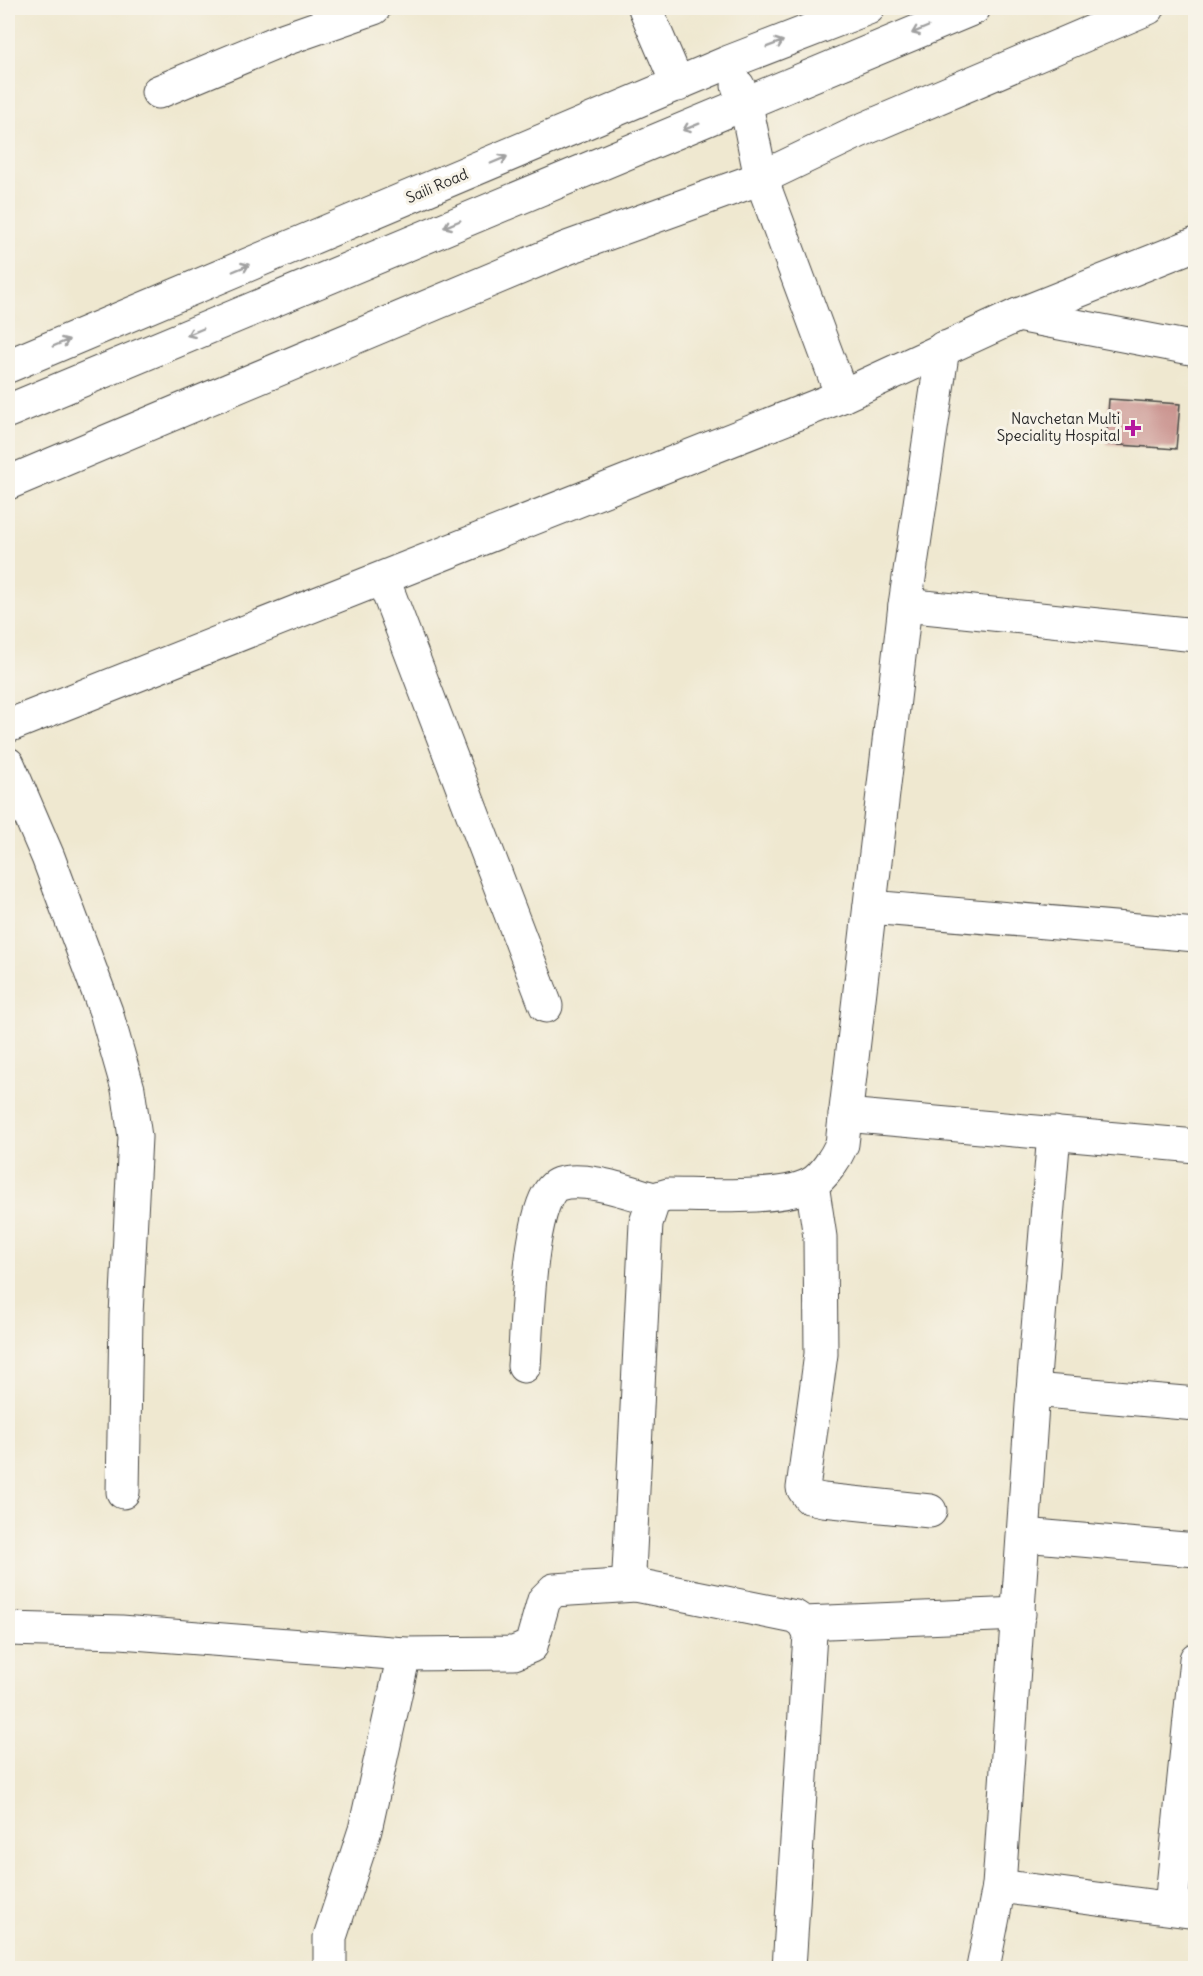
<svg xmlns="http://www.w3.org/2000/svg" width="1203" height="1976" font-family="Delius,sans-serif">
<style>
.building{fill:#cb9591}
.lines{fill:none;stroke-linecap:round;stroke-linejoin:round}
.minor-casing{stroke:#484744;stroke-width:35}
.minor{stroke:#fff;stroke-width:33}
.oneway{stroke:#a0a0a0}
.poi-dot{fill:#b5179e;stroke:#f7f3e8;stroke-width:2}
.labels{text-anchor:middle;stroke-width:6;stroke-linejoin:round;paint-order:stroke}
.street-label{font-size:15px;fill:#2b2b2b;stroke:#f7f3e8}
.poi-label{font-size:15px;fill:#2b2b2b;stroke:#f7f3e8;text-anchor:end}
</style>
<rect width="100%" height="100%" fill="#f7f3e8"/>
<filter id="ink" filterUnits="userSpaceOnUse"><feTurbulence type="fractalNoise" baseFrequency=".0167" numOctaves="2"/><feDisplacementMap in="SourceGraphic" scale="12" xChannelSelector="R" yChannelSelector="G"/><feConvolveMatrix kernelMatrix="1 2 1 2 8 2 1 2 1" color-interpolation-filters="sRGB"/></filter>
<filter id="wash" filterUnits="userSpaceOnUse"><feTurbulence type="fractalNoise" baseFrequency=".008" numOctaves="4" result="noise"/><feDisplacementMap in="SourceGraphic" scale="24" xChannelSelector="R" yChannelSelector="G"/><feGaussianBlur stdDeviation="1.35" result="paint"/><feColorMatrix in="noise" values="0 0 0 0 0 0 0 0 0 0 0 0 0 0 0 0 0 1.4 0 .05"/><feComposite in="paint" operator="in"/></filter>
<g filter="url(#wash)">
<rect width="100%" height="100%" fill="#efe8d0"/>
<g id="blocks">
<path class="building" d="M1109 399 1180 404 1176 449 1106 444Z"/>
</g>
</g>
<g filter="url(#ink)">
<use href="#blocks" fill-opacity="0" stroke="#484744" stroke-width="1.5"/>
<g class="lines">
<defs>
<g id="minor">
<path d="M645 8 678 85"/>
<path d="M738 86 746 105 761 178 842 396"/>
<path d="M158 92 285 39 374 8"/>
<path d="M1018 315 1196 349"/>
<path d="M8 366 729 62 868 8"/>
<path d="M8 411 974 8"/>
<path d="M8 483 567 248 761 178 857 132 1148 8"/>
<path d="M383 579 546 1006"/>
<path d="M905 605 1196 635"/>
<path d="M8 726 842 396 1018 315 1196 244"/>
<path d="M8 764 48 857 106 1012 128 1089 135 1137 126 1315 123 1492"/>
<path d="M870 907 1196 935"/>
<path d="M845 1115 1196 1146"/>
<path d="M812 1184 820 1237 821 1354 803 1488 809 1497 823 1500 930 1511"/>
<path d="M524 1366C527 1334 528 1194 559 1184 585 1176 628 1192 654 1199"/>
<path d="M1033 1390 1196 1404"/>
<path d="M1024 1535 1196 1550"/>
<path d="M636 1585 629 1572 646 1223 654 1199 668 1195C702 1195 783 1200 811 1184 824 1177 836 1157 842 1144L905 605 943 348"/>
<path d="M804 1623 1019 1614"/>
<path d="M8 1629 121 1632 404 1654 514 1653 531 1646 544 1600 554 1590 636 1585 795 1617 804 1623 810 1634 789 1968"/>
<path d="M999 1886 1196 1912"/>
<path d="M1171 1907 1196 1659"/>
<path d="M330 1968V1937L365 1830 404 1654"/>
<path d="M983 1968 999 1886 1033 1390 1054 1133"/>
</g>
</defs>
<use href="#minor" class="minor-casing"/>
<use href="#minor" class="minor"/>
</g>
<defs><path id="oneway-shaft" d="M-6 0H5M1.5-3L5.5 0L1.5 3" fill="none" stroke-width="1.6" stroke-linecap="round" stroke-linejoin="round" transform="scale(1.5)"/></defs>
<g class="oneway">
<use href="#oneway-shaft" transform="translate(920 30) rotate(157)"/>
<use href="#oneway-shaft" transform="translate(775 44) rotate(-21)"/>
<use href="#oneway-shaft" transform="translate(691 127) rotate(158)"/>
<use href="#oneway-shaft" transform="translate(499 160) rotate(-23)"/>
<use href="#oneway-shaft" transform="translate(452 224) rotate(157)"/>
<use href="#oneway-shaft" transform="translate(241 268) rotate(-23)"/>
<use href="#oneway-shaft" transform="translate(195 332) rotate(157)"/>
<use href="#oneway-shaft" transform="translate(61 343) rotate(-23)"/>
</g>
</g>
<path class="poi-dot" d="M1130 419h6v6h6v6h-6v6h-6v-6h-6v-6h6z"/>
<g class="labels">
<g class="street-label">
<text transform="translate(437 186) rotate(-23)" y="5">Saili Road</text>
</g>
<g class="poi-label">
<text x="1120" y="424">Navchetan Multi<tspan x="1120" dy="17">Speciality Hospital</tspan></text>
</g>
</g>
<rect width="1203" height="1976" fill="none" stroke="#f7f3e8" stroke-width="30"/>
</svg>
